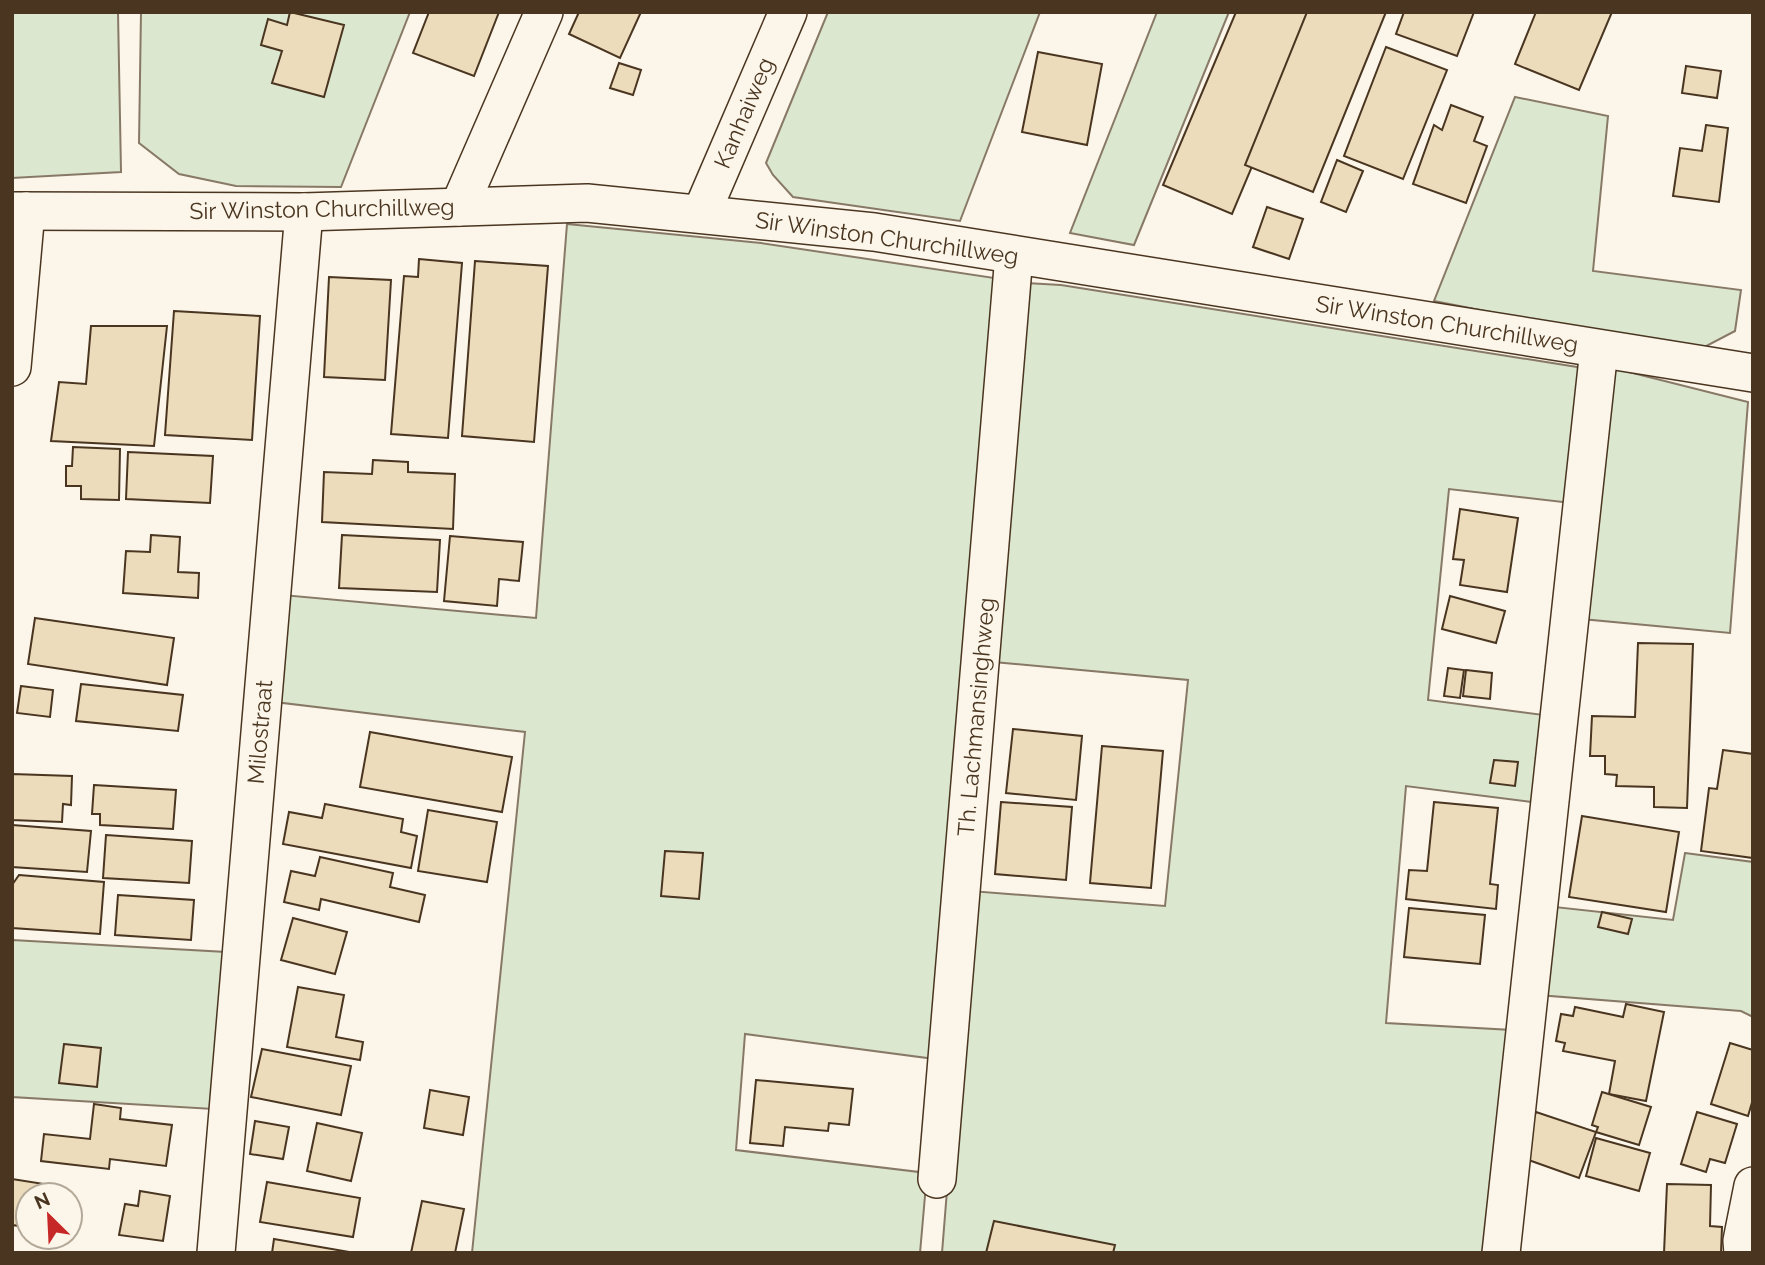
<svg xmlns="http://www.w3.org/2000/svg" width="1765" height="1265" font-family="Raleway,sans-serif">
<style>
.green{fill:#dce7d0;stroke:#887966;stroke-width:2}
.building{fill:#ecdcbc;stroke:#4a3520;stroke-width:2}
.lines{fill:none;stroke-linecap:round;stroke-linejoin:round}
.minor-casing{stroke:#4a3520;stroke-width:40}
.minor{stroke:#fbf6e9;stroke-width:37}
.labels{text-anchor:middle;stroke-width:5;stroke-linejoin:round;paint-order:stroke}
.street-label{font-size:23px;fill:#4a3520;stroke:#fbf6e9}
</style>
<rect width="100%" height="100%" fill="#fbf6e9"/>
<g class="green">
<path d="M12 12H118L121 172 12 178Z"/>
<path d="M141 12H410L341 187 236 186 179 174 139 143Z"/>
<path d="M828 12H1040L960 221 793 197 773 175 766 163Z"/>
<path d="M1157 12H1229L1134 245 1070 233Z"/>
<path d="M1515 97 1608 116 1593 271 1741 290 1735 331 1695 352 1434 301Z"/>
<path d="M567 224 761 243 1001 279 935 1059 745 1034 736 1150 927 1173 920 1253H472L525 732 275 702 283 595 536 618Z"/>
<path d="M1026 283 1061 285 1577 367 1586 381 1571 503 1449 489 1428 700 1544 715 1540 803 1406 786 1386 1023 1512 1030 1485 1253H942L971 891 1165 906 1188 680 994 662Z"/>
<path d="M1609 367 1748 402 1730 633 1582 619Z"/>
<path d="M1685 853 1753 862V1017L1741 1011 1538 995 1546 906 1673 920Z"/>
<path d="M12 940 226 952 213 1109 12 1097Z"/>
</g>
<g class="building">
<path d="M290 12 344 25 324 97 272 83 282 51 261 45 268 19 287 25Z"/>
<path d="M429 12H499L474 76 413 53Z"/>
<path d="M579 12H641L620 58 569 34Z"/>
<path d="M1236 12H1317L1232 214 1163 185Z"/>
<path d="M1307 12H1386L1313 192 1245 165Z"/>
<path d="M1404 12H1474L1457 56 1396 34Z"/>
<path d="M1536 12H1612L1579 90 1515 64Z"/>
<path d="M1386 47 1447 70 1403 179 1344 156Z"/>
<path d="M1038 52 1102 64 1087 145 1022 132Z"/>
<path d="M619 63 641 70 633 95 610 88Z"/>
<path d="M1686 66 1721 71 1717 98 1682 93Z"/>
<path d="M1451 105 1483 117 1474 141 1487 146 1466 203 1413 184 1434 125 1442 130Z"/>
<path d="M1706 125 1728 128 1719 202 1673 196 1680 148 1702 151Z"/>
<path d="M1337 160 1363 171 1346 212 1321 202Z"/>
<path d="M1267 207 1303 219 1289 259 1253 247Z"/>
<path d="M419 259 462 263 448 438 391 434 404 276 418 277Z"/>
<path d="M475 261 548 266 534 442 462 436Z"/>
<path d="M329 277 391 280 385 380 324 377Z"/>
<path d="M174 311 260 316 252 440 165 435Z"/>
<path d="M91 326H167L154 446 51 441 59 382 86 384Z"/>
<path d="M73 447 120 449 119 500 81 499V486H66V466H72Z"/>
<path d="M128 452 213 456 210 503 126 499Z"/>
<path d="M373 460 408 462V472L455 474 453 529 322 522 324 472 372 474Z"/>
<path d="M1460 509 1518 518 1507 592 1460 585 1464 560 1453 559Z"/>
<path d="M151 535 180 537 178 572 199 573 198 598 123 593 126 551 150 552Z"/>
<path d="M342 535 440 540 437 592 339 588Z"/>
<path d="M450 536 523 542 519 581 499 579 497 606 444 601Z"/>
<path d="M1450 596 1505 611 1496 643 1442 629Z"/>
<path d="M35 618 174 638 167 685 28 664Z"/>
<path d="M1638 643 1693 644 1687 808 1654 807V787L1616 786 1617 775 1605 774V756H1590L1592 716 1635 717Z"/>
<path d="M1448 668 1464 670 1460 698 1444 696Z"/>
<path d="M1466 670 1492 673 1490 699 1463 696Z"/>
<path d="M81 684 183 695 178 731 76 721Z"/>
<path d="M21 686 53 690 50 717 17 713Z"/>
<path d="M1013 729 1082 736 1076 800 1006 793Z"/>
<path d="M370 732 512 757 502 812 360 787Z"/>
<path d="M1102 746 1163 751 1151 888 1090 883Z"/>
<path d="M1723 750 1753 754V858L1701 851 1709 788 1717 789Z"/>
<path d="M1494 760 1518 762 1515 786 1490 783Z"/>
<path d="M12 774 72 776 71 805 63 804 62 822 12 820Z"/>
<path d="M94 785 176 790 173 829 100 825V814H92Z"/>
<path d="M1001 802 1072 807 1066 880 995 874Z"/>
<path d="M1434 802 1498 808 1490 884 1498 885 1496 909 1406 899 1409 870 1427 871Z"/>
<path d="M325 804 403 819 401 832 417 836 411 868 283 844 289 812 322 818Z"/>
<path d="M428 810 497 822 487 882 418 871Z"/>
<path d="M1582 816 1679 832 1666 912 1569 897Z"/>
<path d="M12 825 91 831 87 872 12 867Z"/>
<path d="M106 835 192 841 189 883 103 878Z"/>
<path d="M665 851 703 853 699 899 661 896Z"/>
<path d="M320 857 393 873 390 887 425 895 419 922 321 899 319 910 284 902 291 871 315 876Z"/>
<path d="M19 875 104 882 100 934 12 928V885Z"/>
<path d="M118 895 194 900 191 940 115 935Z"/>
<path d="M1409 908 1485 915 1480 964 1404 957Z"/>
<path d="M1602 912 1632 919 1628 934 1598 927Z"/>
<path d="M293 918 347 932 335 974 281 960Z"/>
<path d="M298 987 344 995 336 1037 363 1042 360 1060 287 1047Z"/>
<path d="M1626 1004 1664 1012 1646 1101 1609 1094 1615 1061 1563 1051 1565 1043 1556 1041 1561 1014 1573 1016 1575 1007 1623 1017Z"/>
<path d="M1730 1043 1753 1050V1099L1748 1116 1711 1104Z"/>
<path d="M64 1044 101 1048 97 1087 59 1083Z"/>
<path d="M262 1049 351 1066 341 1115 251 1097Z"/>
<path d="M756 1080 853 1089 849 1125 829 1123 828 1131 785 1127 783 1146 750 1143Z"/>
<path d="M430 1090 469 1097 463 1135 424 1128Z"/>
<path d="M1602 1092 1651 1107 1639 1145 1596 1132 1598 1127 1592 1125Z"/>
<path d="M94 1104 121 1108 120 1119 172 1125 166 1166 110 1159 109 1169 41 1161 44 1134 90 1139Z"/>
<path d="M1536 1112 1596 1132 1579 1178 1520 1157Z"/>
<path d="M1697 1112 1737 1124 1725 1163 1710 1159 1706 1172 1681 1164Z"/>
<path d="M255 1121 289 1127 283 1159 250 1154Z"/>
<path d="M317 1123 362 1133 351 1181 307 1171Z"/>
<path d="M1596 1138 1650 1153 1639 1191 1586 1176Z"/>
<path d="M12 1179 44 1184 42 1195H28V1227L12 1225Z"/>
<path d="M267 1182 360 1198 353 1237 260 1222Z"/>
<path d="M1667 1184 1711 1185 1710 1226 1722 1227 1721 1253H1664Z"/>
<path d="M140 1191 170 1196 163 1241 119 1235 125 1204 138 1206Z"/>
<path d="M422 1201 464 1209 455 1253H411Z"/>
<path d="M994 1221 1115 1245 1113 1253H986Z"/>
<path d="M274 1239 355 1253H272Z"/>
</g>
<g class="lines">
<defs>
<g id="minor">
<path d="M459 207 544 12"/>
<path d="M12 211 304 212 587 203 874 232 1753 373"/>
<path d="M701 214 788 12"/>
<path d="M12 367 26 211"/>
<path d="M937 1179 1014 255"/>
<path d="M216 1253 304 212"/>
<path d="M1501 1253 1599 349"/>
<path d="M1743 1253 1742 1241 1753 1186"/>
</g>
</defs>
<use href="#minor" class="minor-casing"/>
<use href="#minor" class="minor"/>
</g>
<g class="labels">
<g class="street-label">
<text transform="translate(744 113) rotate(-67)" y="8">Kanhaiweg</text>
<text transform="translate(322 209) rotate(-1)" y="8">Sir Winston Churchillweg</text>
<text transform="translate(887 238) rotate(8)" y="8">Sir Winston Churchillweg</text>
<text transform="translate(1447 324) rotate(9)" y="8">Sir Winston Churchillweg</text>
<text transform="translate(976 717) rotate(-85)" y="8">Th. Lachmansinghweg</text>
<text transform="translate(260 732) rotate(-85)" y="8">Milostraat</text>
</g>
</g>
<rect width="1765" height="1265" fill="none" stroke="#4a3520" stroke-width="28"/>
<g transform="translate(49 1216) rotate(336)"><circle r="33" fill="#fbf6e9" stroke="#b4a999" stroke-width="2"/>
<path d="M0-5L12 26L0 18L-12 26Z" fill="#c62828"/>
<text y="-10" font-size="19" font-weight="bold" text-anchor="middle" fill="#4a3520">N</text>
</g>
</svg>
